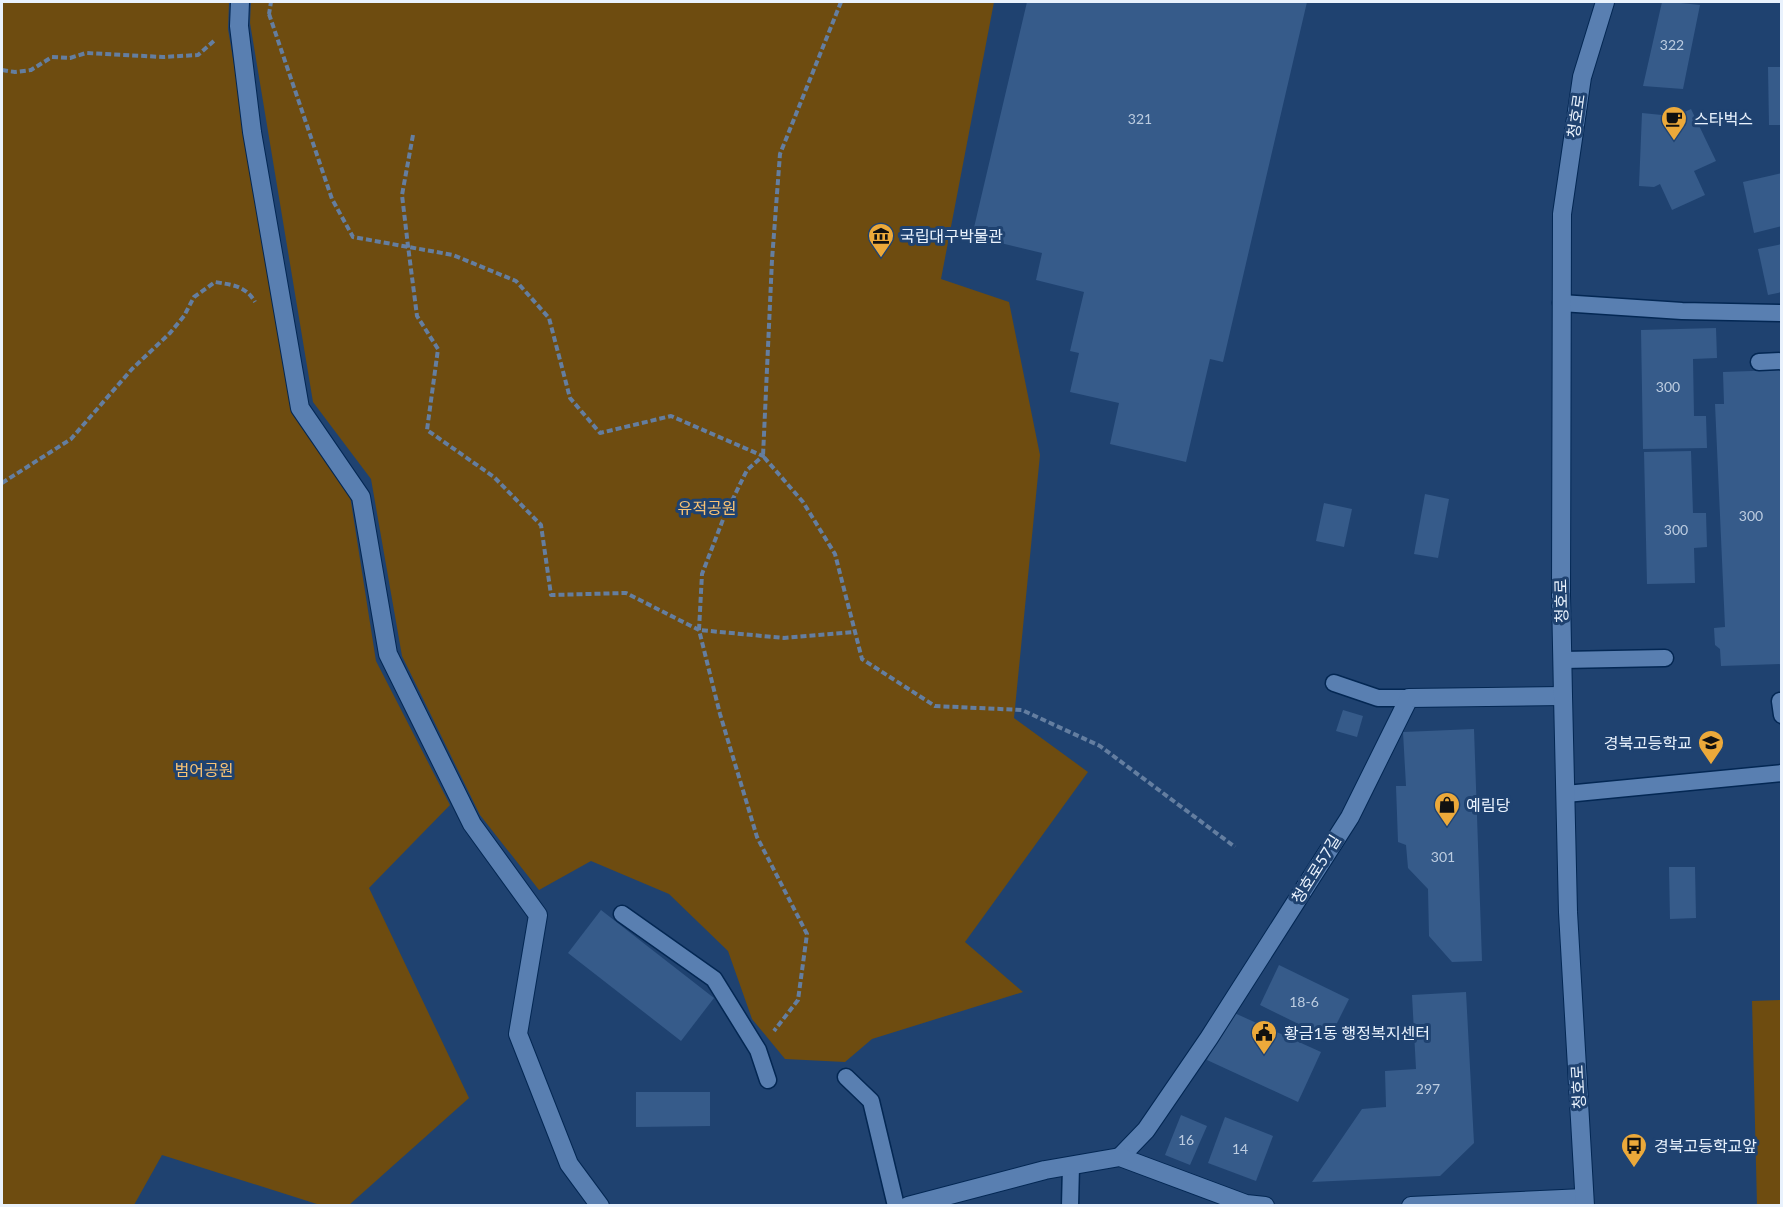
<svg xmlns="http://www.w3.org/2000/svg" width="1783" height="1207" font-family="Lato,'Noto Sans KR',sans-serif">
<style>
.green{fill:#6e4c10}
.building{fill:#365b8a}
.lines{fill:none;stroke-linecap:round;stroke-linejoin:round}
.lane-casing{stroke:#032753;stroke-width:19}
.street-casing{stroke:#032753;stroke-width:20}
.secondary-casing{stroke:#032753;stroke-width:20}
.path{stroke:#647ea0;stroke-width:4;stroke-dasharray:6 3;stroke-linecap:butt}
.lane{stroke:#597fb1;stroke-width:16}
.street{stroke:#597fb1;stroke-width:18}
.secondary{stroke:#597fb1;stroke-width:18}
.labels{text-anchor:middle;stroke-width:6;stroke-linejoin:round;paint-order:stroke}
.number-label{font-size:14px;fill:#bccce0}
.street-label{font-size:16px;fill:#e9f2fd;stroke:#1f4270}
.poi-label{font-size:16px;fill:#e9f2fd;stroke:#1f4270;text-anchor:start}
.park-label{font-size:16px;fill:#f9c374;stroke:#1f4270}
</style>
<rect width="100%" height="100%" fill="#1f4270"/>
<g class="green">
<path d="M2 2H229L228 29 292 410 348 483 376 661 450 805 369 888 469 1098 349 1205H320L162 1155 134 1205 2 1206Z"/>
<path d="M251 2H994L941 279 1009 302 1040 455 1014 718 1088 772 965 942 1023 992 872 1039 845 1062 785 1059 752 1019 728 951 669 894 591 861 539 890 480 815 402 656 371 479 313 402 250 23Z"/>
<path d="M1781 1000V1205H1757L1752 1001Z"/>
</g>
<g class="building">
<path d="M1027 2H1307L1223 362 1210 359 1186 462 1110 444 1119 403 1070 392 1079 353 1070 351 1084 292 1036 280 1042 253 972 236Z"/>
<path d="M1662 2H1681V3L1700 5 1683 89 1643 86Z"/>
<path d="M1768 67H1782V125H1769Z"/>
<path d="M1691 109 1716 161 1694 171 1705 195 1672 210 1660 184 1654 187 1639 186 1642 113 1662 115 1661 123Z"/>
<path d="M1782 173V226L1754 233 1743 182Z"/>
<path d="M1782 244V292L1768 295 1758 249Z"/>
<path d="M1716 328 1717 358 1693 359 1694 416H1706L1707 448 1643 449 1641 330Z"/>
<path d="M1782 370V664L1721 666 1720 649 1715 645 1714 628 1725 627 1715 404H1724L1723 372Z"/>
<path d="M1691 451 1693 513H1706L1707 547 1694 548 1695 583 1647 584 1644 452Z"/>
<path d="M1425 494 1449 499 1438 558 1414 554Z"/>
<path d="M1324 503 1352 509 1344 547 1316 541Z"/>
<path d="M1343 710 1363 716 1357 737 1336 731Z"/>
<path d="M1474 729 1482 961 1452 962 1429 936 1428 889 1408 868 1406 845 1398 842 1396 786H1406L1403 732Z"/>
<path d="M1669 867H1695L1696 918 1670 919Z"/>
<path d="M601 910 714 998 681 1041 568 953Z"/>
<path d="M1279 965 1349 999 1329 1039 1260 1005Z"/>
<path d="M1466 992 1474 1143 1440 1176 1312 1182 1362 1109 1386 1107 1385 1071 1416 1069 1412 995Z"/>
<path d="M1230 1011 1321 1052 1298 1102 1207 1060Z"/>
<path d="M636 1092H710V1126L636 1127Z"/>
<path d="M1181 1115 1207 1126 1190 1165 1165 1155Z"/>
<path d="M1225 1117 1273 1136 1256 1181 1208 1163Z"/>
</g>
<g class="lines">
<defs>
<g id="lane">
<path d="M1561 303 1682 311 1782 313"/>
<path d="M1759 362 1782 361"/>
<path d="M1563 660 1665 658"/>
<path d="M1334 683 1378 698H1409"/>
<path d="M1780 701 1782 715"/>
<path d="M1566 794 1782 773"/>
<path d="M622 914 714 979 758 1050 768 1080"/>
<path d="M846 1077 871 1101 896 1206"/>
<path d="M1070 1206 1071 1166"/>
</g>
<g id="street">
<path d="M240 2 239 26 252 132 300 408 361 497 388 654 472 824 538 915 518 1034 569 1164 600 1206"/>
<path d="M1120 1157 1146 1130 1209 1038 1350 817 1409 698 1563 696"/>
<path d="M908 1206 1045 1170 1120 1157 1246 1204 1265 1206"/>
<path d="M1411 1206 1584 1198"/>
</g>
<path id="secondary" d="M1585 1206 1568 912 1563 696 1561 595 1562 214 1582 77 1605 2"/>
</defs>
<use href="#lane" class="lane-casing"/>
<use href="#street" class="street-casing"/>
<use href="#secondary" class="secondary-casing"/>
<g class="path">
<path d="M841 2 780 154 772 260 763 456 803 502 835 554 862 659 935 706 1022 710 1100 746 1235 847"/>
<path d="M268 14H269L271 2"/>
<path d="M269 14 332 199 353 237 453 255 516 281 549 318 570 398 600 433 671 416 763 456 747 470 724 517 702 574 699 630 784 638 854 632"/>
<path d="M2 70 15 72 31 70 52 57 70 58 86 53 163 57 198 55 215 40"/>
<path d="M413 135 402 195 408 246 417 316 438 349 427 430 494 477 541 525 551 595 626 593 699 630 720 714 757 837 807 934 798 1000 774 1031"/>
<path d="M2 483 71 439 132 369 170 333 184 316 194 297 215 282C233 285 246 286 255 302"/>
</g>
<use href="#lane" class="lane"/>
<use href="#street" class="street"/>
<use href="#secondary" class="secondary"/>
</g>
<defs>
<symbol id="cafe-pin" viewBox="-11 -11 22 30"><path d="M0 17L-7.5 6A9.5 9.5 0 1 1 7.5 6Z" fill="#eca93a" stroke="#1f4270"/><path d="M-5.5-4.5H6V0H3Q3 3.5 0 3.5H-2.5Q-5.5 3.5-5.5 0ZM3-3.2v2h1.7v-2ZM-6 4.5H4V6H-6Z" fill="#111"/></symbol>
<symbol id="museum-pin" viewBox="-11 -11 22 30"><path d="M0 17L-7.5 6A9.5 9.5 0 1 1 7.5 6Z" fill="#eca93a" stroke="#1f4270"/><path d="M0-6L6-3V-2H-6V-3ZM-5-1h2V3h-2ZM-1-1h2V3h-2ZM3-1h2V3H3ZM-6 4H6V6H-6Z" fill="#111"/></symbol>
<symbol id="school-pin" viewBox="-11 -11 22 30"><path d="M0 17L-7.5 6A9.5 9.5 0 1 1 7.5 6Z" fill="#eca93a" stroke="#1f4270"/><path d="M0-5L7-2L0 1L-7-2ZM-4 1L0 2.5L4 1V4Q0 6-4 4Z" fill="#111"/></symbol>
<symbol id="shop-pin" viewBox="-11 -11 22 30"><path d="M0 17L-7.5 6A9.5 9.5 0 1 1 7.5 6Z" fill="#eca93a" stroke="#1f4270"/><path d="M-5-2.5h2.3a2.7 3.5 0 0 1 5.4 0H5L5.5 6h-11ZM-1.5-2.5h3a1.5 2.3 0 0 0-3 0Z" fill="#111"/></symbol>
<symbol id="civic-pin" viewBox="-11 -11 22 30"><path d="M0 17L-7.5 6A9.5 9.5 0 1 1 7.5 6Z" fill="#eca93a" stroke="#1f4270"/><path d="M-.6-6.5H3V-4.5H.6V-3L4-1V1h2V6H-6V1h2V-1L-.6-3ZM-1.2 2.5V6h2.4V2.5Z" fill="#111"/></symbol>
<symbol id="bus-pin" viewBox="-11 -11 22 30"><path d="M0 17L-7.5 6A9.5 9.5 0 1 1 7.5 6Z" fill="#eca93a" stroke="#1f4270"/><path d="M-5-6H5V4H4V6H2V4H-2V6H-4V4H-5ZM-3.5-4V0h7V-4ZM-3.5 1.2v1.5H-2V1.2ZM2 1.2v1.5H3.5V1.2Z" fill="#111"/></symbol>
</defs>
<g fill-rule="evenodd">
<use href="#cafe-pin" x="1659" y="104" width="30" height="40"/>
<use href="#museum-pin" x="866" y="221" width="30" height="40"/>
<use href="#school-pin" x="1696" y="728" width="30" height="40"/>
<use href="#shop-pin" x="1432" y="790" width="30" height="40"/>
<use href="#civic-pin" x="1249" y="1018" width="30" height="40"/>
<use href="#bus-pin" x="1619" y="1131" width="30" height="40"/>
</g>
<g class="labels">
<g class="number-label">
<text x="1672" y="50">322</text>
<text x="1140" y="124">321</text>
<text x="1668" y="392">300</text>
<text x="1751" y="521">300</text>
<text x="1676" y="535">300</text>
<text x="1443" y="862">301</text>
<text x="1304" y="1007">18-6</text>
<text x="1428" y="1094">297</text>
<text x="1186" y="1145">16</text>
<text x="1240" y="1154">14</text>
</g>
<g class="street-label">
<text transform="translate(1576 116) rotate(-82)" y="6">청호로</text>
<text transform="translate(1561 601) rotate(-91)" y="6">청호로</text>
<text transform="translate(1316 869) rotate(-58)" y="6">청호로57길</text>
<text transform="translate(1578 1087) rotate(-93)" y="6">청호로</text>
</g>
<g class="poi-label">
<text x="1694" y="125">스타벅스</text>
<text x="900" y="242">국립대구박물관</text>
<text x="1692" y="749" text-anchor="end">경북고등학교</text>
<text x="1466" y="811">예림당</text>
<text x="1284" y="1039">황금1동 행정복지센터</text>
<text x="1654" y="1152">경북고등학교앞</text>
</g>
<g class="park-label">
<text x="707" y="514">유적공원</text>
<text x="204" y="776">범어공원</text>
</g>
</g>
<rect width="1783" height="1207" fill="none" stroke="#e9f2fd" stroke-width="6"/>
</svg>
